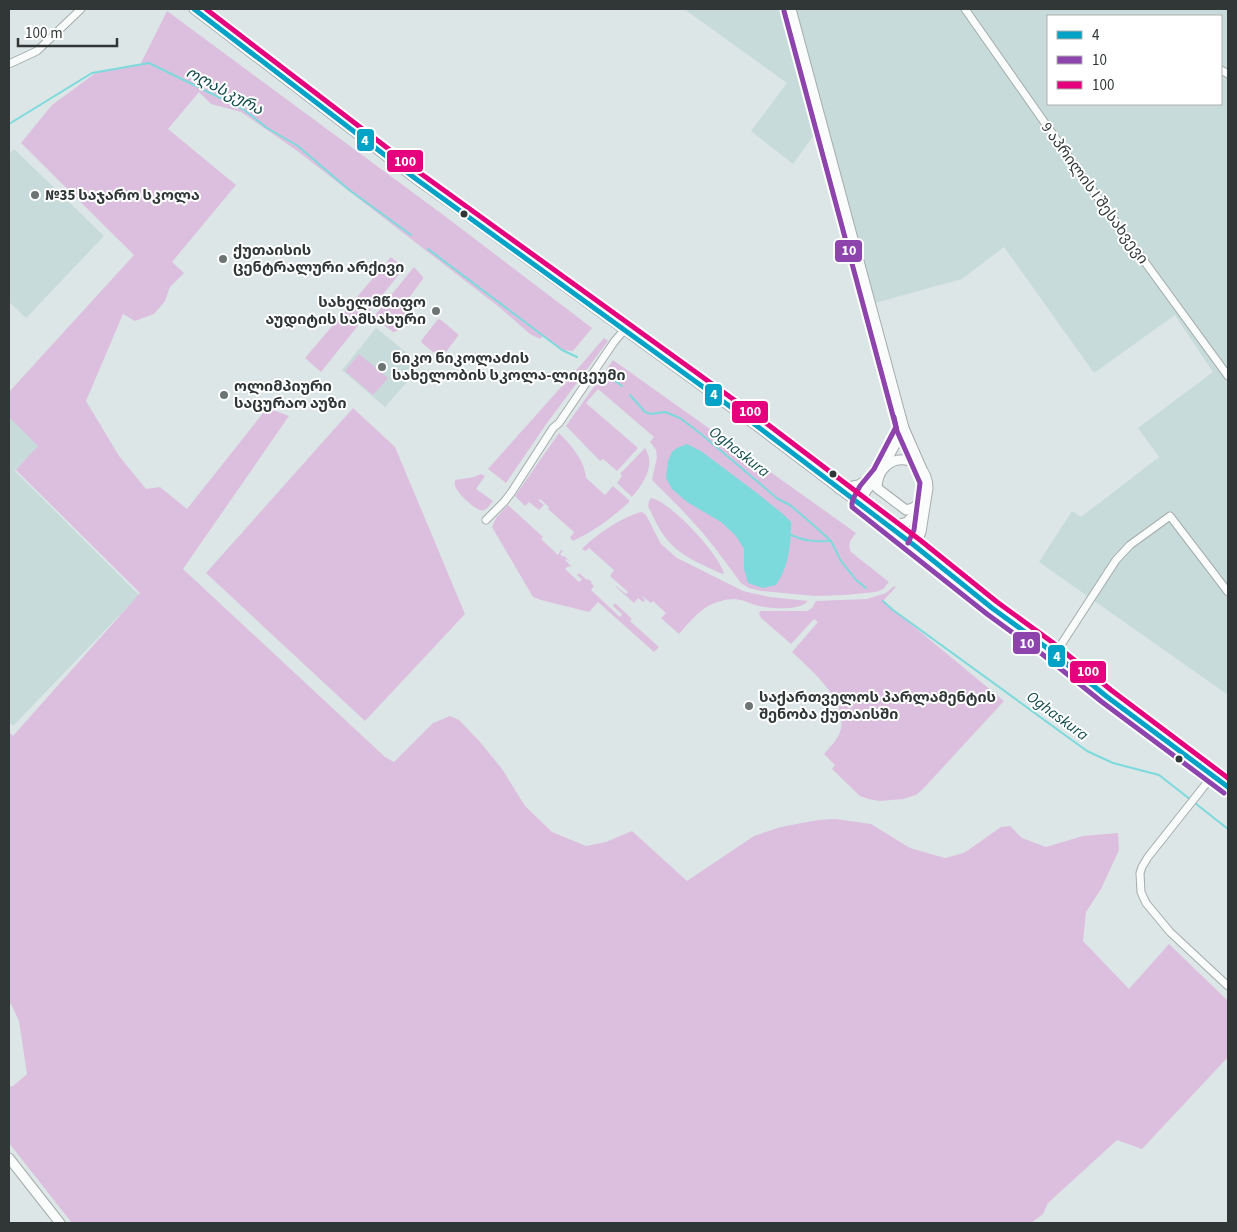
<svg xmlns="http://www.w3.org/2000/svg" width="1237" height="1232" font-family="'Source Sans 3','Noto Sans Georgian',sans-serif">
<style>
.built{fill:#c8dbdb;fill-rule:evenodd}
.green{fill:#dcbfde}
.water{fill:#7cdadc}
.lines{fill:none;stroke-linecap:round;stroke-linejoin:round}
.stream{stroke:#7cdadc;stroke-width:2}
.minor-casing{stroke:#a5acac;stroke-width:9}
.major-casing{stroke:#a5acac;stroke-width:11}
.minor{stroke:#fafbfb;stroke-width:7}
.major{stroke:#fafbfb;stroke-width:9}
.bus-1-casing{stroke:#fff;stroke-width:9}
.bus-2-casing{stroke:#fff;stroke-width:9}
.bus-3-casing{stroke:#fff;stroke-width:9}
.bus-1{stroke:#02a3c6;stroke-width:5}
.bus-2{stroke:#8e44ad;stroke-width:5}
.bus-3{stroke:#e5007d;stroke-width:5}
.poi-dot{fill:#6d7474;stroke:#fff;stroke-width:2}
.bus-dot{fill:#313737;stroke:#fff;stroke-width:2}
.labels{text-anchor:middle;stroke-width:4;stroke-linejoin:round;paint-order:stroke}
.street-label{font-size:15px;fill:#313737;stroke:#fff}
.poi-label{font-size:15px;font-weight:bold;fill:#313737;stroke:#fff;text-anchor:start}
.water-label{font-size:16px;font-style:italic;fill:#124b4c;stroke:#fff}
.line-badge{stroke:#fff;stroke-width:2}
.badge-label{font-size:14px;text-anchor:middle;font-weight:bold;fill:#fff}
</style>
<rect width="100%" height="100%" fill="#dce6e6"/>
<g class="built">
<path d="M684 9H1228V695L1039 562 1072 511 1081 517 1159 457 1138 428 1213 372 1175 315 1094 373 1004 247 962 279 868 305 822 124 793 164 751 131 787 83ZM1048 16H1221V104H1048Z"/>
<path d="M14 149 104 236 26 318 9 302V154Z"/>
<path d="M376 328 422 365 385 407 342 370Z"/>
<path d="M9 416 40 446 15 471 139 595 13 726 9 722Z"/>
</g>
<g class="green">
<path d="M167 11 446 217 592 328 573 351 562 350 543 336 540 339 530 334 499 307 296 150 241 112 211 104 199 92 168 129 236 185 172 262 184 273 170 287 165 301 154 314 135 321 123 314 86 401 119 456 146 489 160 487 187 509 267 408 289 416 183 569 385 757 394 762 433 723 450 716 459 720 480 742 502 769 525 806 552 832 586 846 606 842 632 831 687 881 754 836 781 827 818 820 835 819 871 824 910 848 945 858 964 853 1001 827 1010 826 1022 838 1046 847 1083 836 1118 833 1119 850 1101 889 1086 912 1083 941 1129 989 1169 944 1228 1001V1057L1142 1149 1117 1140 1048 1203 1043 1214 1031 1223H72L9 1143V1087L13 1086 27 1074 19 1021 11 1004 9 1005V732L13 736 140 593 16 470 38 446 9 417V392L134 255 21 143 52 105 97 72 140 65Z"/>
<path d="M391 257 404 268 321 372 305 358Z"/>
<path d="M414 267 423 277V279L408 299V301L414 305V309L397 331 393 332 376 319 375 315Z"/>
<path d="M438 319 441 320 458 334V336L443 356 439 357 422 343 421 341Z"/>
<path d="M604 338 608 341 547 423 506 483 488 469 580 366Z"/>
<path d="M359 354 388 378 373 395 345 371Z"/>
<path d="M613 360 856 533C851 540 847 543 851 552L889 582 883 589 876 592 844 595 815 596 761 591 749 588 741 583 715 548 702 532 681 509 652 480 657 457 656 450 650 442 654 437 598 389 586 403 638 448 617 471 603 459 600 461 566 426Z"/>
<path d="M353 408 395 447 465 614 365 721 206 573Z"/>
<path d="M559 433C571 445 585 461 586 478L605 495 613 486 629 500V502C612 518 594 531 573 541L570 538 574 532 548 509 549 507 540 499 539 501 544 505 539 510 529 502 525 506 515 496Z"/>
<path d="M645 448C656 465 644 483 632 497L617 483 622 476 620 474Z"/>
<path d="M481 474 485 476 476 489 493 501C490 504 488 509 484 510 477 513 459 494 456 488 454 484 455 484 455 480L474 477Z"/>
<path d="M651 498C670 501 720 555 724 574L720 573C701 564 678 555 665 537 658 528 653 516 648 506L649 501Z"/>
<path d="M508 505 543 537 541 539 558 555 561 550 563 551 560 554 563 557 564 556 571 562 566 559 565 560 571 566 570 567 568 566 565 569 579 582 582 579 577 575 579 573 587 580 588 579 592 582 591 583 594 586 591 590 620 617 622 614 613 606 615 603 632 619 630 621 659 647 654 652 598 602 589 612 541 600 533 597 492 527 496 518Z"/>
<path d="M642 512 646 515 661 544 677 558 743 591 770 597 808 601C800 611 768 609 756 605 748 603 742 599 733 599 727 599 716 602 710 605 698 611 688 624 679 634L661 618 666 613 653 601 651 603 641 595 645 600 643 602 638 598 634 603 616 587V586L626 594 628 592 610 576 614 570 589 548 585 551 582 549C594 536 625 515 642 512Z"/>
<path d="M894 586 896 587 883 601 1004 701 923 789 916 795 903 799 880 801 868 799 860 796 832 769 835 765 824 754C830 747 837 740 840 732 850 702 811 670 792 652L818 622 814 619 791 644 761 618 759 613 761 611H807L812 608 816 601 867 599 886 593Z"/>
</g>
<path class="water" d="M687 444 701 451 753 490 783 514 791 522C791 545 789 566 776 585L763 588 748 583 744 569V549L736 536 721 522 687 502 672 489 666 478 668 461 672 452 677 448Z"/>
<g class="lines">
<g class="stream">
<path d="M9 124 92 73 149 63 243 109 267 128 298 146 348 189 411 235"/>
<path d="M428 249 562 350 577 357"/>
<path d="M603 372 622 386"/>
<path d="M630 395 645 412 651 414 657 413 665 412 680 418 701 434 778 499 790 505 810 522 831 541 841 561 856 580 866 588"/>
<path d="M791 535C806 541 814 542 830 541"/>
<path d="M883 601 893 610 1087 751 1113 763 1159 775 1191 800"/>
<path d="M1195 803 1228 829"/>
</g>
<defs>
<g id="minor">
<path d="M965 9 1080 173 1228 376"/>
<path d="M9 64 37 51 81 9"/>
<path d="M1221 70 1228 74"/>
<path d="M486 520 504 502 511 493 553 428 559 423 614 342 624 330"/>
<path d="M1055 654 1116 560 1130 545 1170 516 1228 592"/>
<path d="M1213 775 1148 857 1142 867 1140 873 1141 892 1146 903 1170 932 1228 986"/>
</g>
<g id="major">
<path d="M194 9 416 179 460 210 757 426 915 546 992 608 1047 648 1106 696 1228 787"/>
<path d="M791 9 904 428 922 469"/>
<path d="M839 489 858 485 875 476"/>
<path d="M859 503 866 491 880 473 904 428"/>
<path d="M889 527 907 522 921 507"/>
<path d="M915 546 921 532 928 488C927 451 878 450 877 488L906 510C917 508 923 502 927 492"/>
<path d="M9 1158 60 1223"/>
</g>
</defs>
<use href="#minor" class="minor-casing"/>
<use href="#major" class="major-casing"/>
<use href="#minor" class="minor"/>
<use href="#major" class="major"/>
<defs>
<path id="bus-1" d="M194 9 416 179 757 426 915 546 992 608 1047 648 1106 696 1228 787"/>
<g id="bus-2">
<path d="M784 11 896 427 874 469 860 486 853 499 852 503V507L987 614 1042 654 1102 702 1224 793"/>
<path d="M894 417 897 431 920 483 914 530 908 543"/>
</g>
<path id="bus-3" d="M206 9 420 173 762 420 920 540 997 602 1052 642 1111 690 1228 778"/>
</defs>
<use href="#bus-1" class="bus-1-casing"/>
<use href="#bus-2" class="bus-2-casing"/>
<use href="#bus-3" class="bus-3-casing"/>
<use href="#bus-1" class="bus-1"/>
<use href="#bus-2" class="bus-2"/>
<use href="#bus-3" class="bus-3"/>
</g>
<g class="poi-dot">
<circle cx="35" cy="195" r="5"/>
<circle cx="223" cy="259" r="5"/>
<circle cx="436" cy="311" r="5"/>
<circle cx="382" cy="367" r="5"/>
<circle cx="224" cy="395" r="5"/>
<circle cx="749" cy="706" r="5"/>
</g>
<g class="bus-dot">
<circle cx="464" cy="214" r="4.5"/>
<circle cx="833" cy="474" r="4.5"/>
<circle cx="1179" cy="759" r="4.5"/>
</g>
<g class="labels">
<g class="street-label">
<text transform="translate(1095 193) rotate(54)" y="5">9 აპრილის I შესახვევი</text>
</g>
<g class="poi-label">
<text x="45" y="200">№35 საჯარო სკოლა</text>
<text x="233" y="255">ქუთაისის<tspan x="233" dy="17">ცენტრალური არქივი</tspan></text>
<text x="426" y="307" text-anchor="end">სახელმწიფო<tspan x="426" dy="17">აუდიტის სამსახური</tspan></text>
<text x="392" y="363">ნიკო ნიკოლაძის<tspan x="392" dy="17">სახელობის სკოლა-ლიცეუმი</tspan></text>
<text x="234" y="391">ოლიმპიური<tspan x="234" dy="17">საცურაო აუზი</tspan></text>
<text x="759" y="702">საქართველოს პარლამენტის<tspan x="759" dy="17">შენობა ქუთაისში</tspan></text>
</g>
<g class="water-label">
<text transform="translate(225 90) rotate(28)" y="6">ოღასკურა</text>
<text transform="translate(740 451) rotate(38)" y="6">Oghaskura</text>
<text transform="translate(1058 715) rotate(36)" y="6">Oghaskura</text>
</g>
</g>
<g class="line-badge">
<rect x="356" y="128" width="19" height="24" rx="5" fill="#02a3c6"/>
<rect x="386" y="149" width="38" height="24" rx="5" fill="#e5007d"/>
<rect x="834" y="239" width="29" height="24" rx="5" fill="#8e44ad"/>
<rect x="704" y="383" width="19" height="24" rx="5" fill="#02a3c6"/>
<rect x="731" y="400" width="38" height="24" rx="5" fill="#e5007d"/>
<rect x="1012" y="631" width="29" height="24" rx="5" fill="#8e44ad"/>
<rect x="1047" y="644" width="19" height="24" rx="5" fill="#02a3c6"/>
<rect x="1069" y="660" width="38" height="24" rx="5" fill="#e5007d"/>
</g>
<g class="badge-label">
<text x="365" y="145">4</text>
<text x="405" y="166">100</text>
<text x="849" y="255">10</text>
<text x="714" y="399">4</text>
<text x="750" y="416">100</text>
<text x="1027" y="648">10</text>
<text x="1057" y="661">4</text>
<text x="1088" y="676">100</text>
</g>
<rect width="1237" height="1232" fill="none" stroke="#313737" stroke-width="20"/>
<rect x="1047" y="15" width="175" height="90" fill="#ffffff" stroke="#adafaf"/>
<rect x="1057" y="31" width="25" height="8" fill="#02a3c6" stroke="#adafaf"/>
<text x="1092" y="40" font-size="15" fill="#313737">4</text>
<rect x="1057" y="56" width="25" height="8" fill="#8e44ad" stroke="#adafaf"/>
<text x="1092" y="65" font-size="15" fill="#313737">10</text>
<rect x="1057" y="81" width="25" height="8" fill="#e5007d" stroke="#adafaf"/>
<text x="1092" y="90" font-size="15" fill="#313737">100</text>
<path d="M18 38v8h99v-8" fill="none" stroke="#313737" stroke-width="2.5"/>
<text x="25" y="38" font-size="15" fill="#313737" stroke="#ffffff" stroke-width="4" paint-order="stroke">100 m</text>
</svg>
